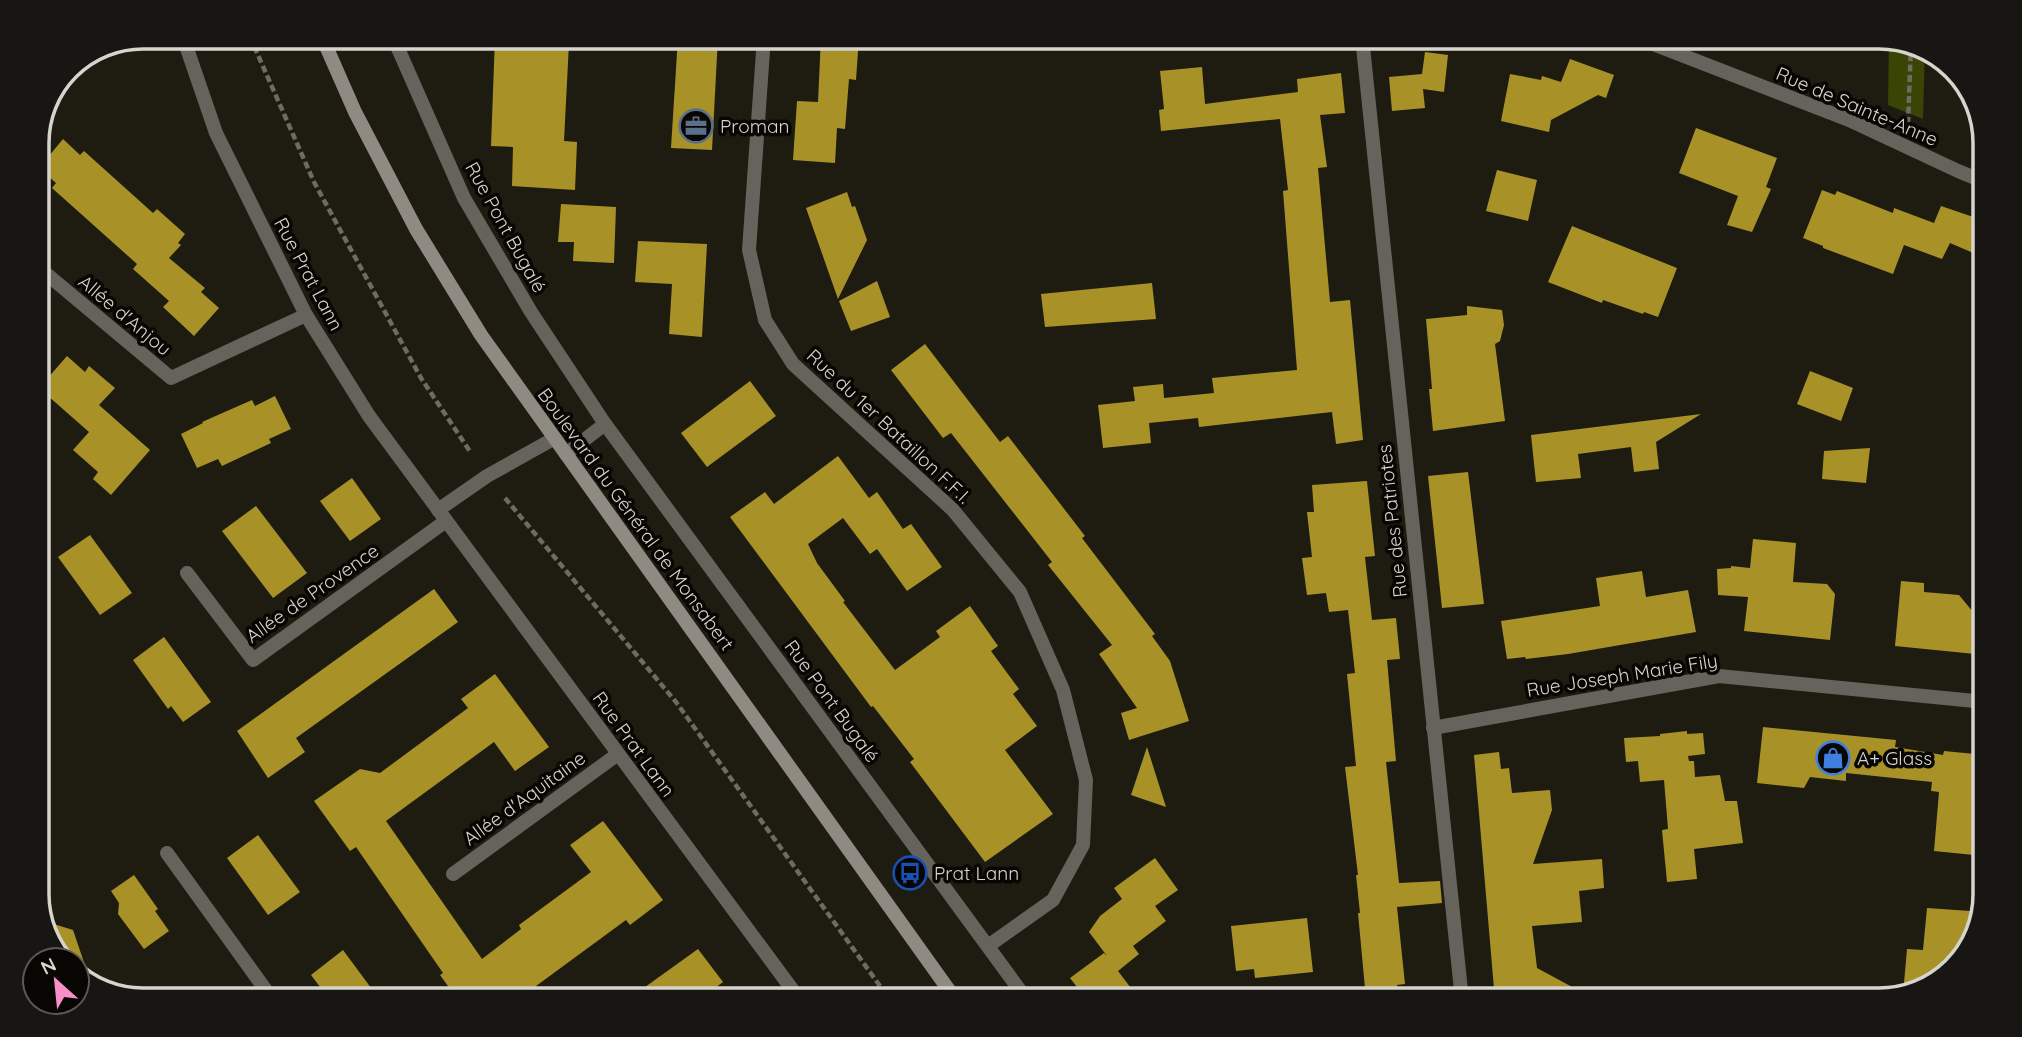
<svg xmlns="http://www.w3.org/2000/svg" width="2022" height="1037" font-family="Quicksand,sans-serif">
<style>
.green{fill:#3a4405}
.building{fill:#a89227}
.lines{fill:none;stroke-linecap:round;stroke-linejoin:round}
.path{stroke:#6e6c62;stroke-width:4.5;stroke-dasharray:7 3.5;stroke-linecap:butt}
.minor{stroke:#66635d;stroke-width:14}
.tertiary{stroke:#66635d;stroke-width:14}
.secondary{stroke:#908b82;stroke-width:14}
.labels{text-anchor:middle;stroke-width:7;stroke-linejoin:round;paint-order:stroke}
.street-label{font-size:19px;fill:#d6d4cd;stroke:#070603}
.poi-label{font-size:19px;fill:#d6d4cd;stroke:#070603;text-anchor:start}
.rim{fill:none;stroke:#d6d4cd;stroke-width:3.5}
</style>
<rect width="100%" height="100%" fill="#1e1c10"/>
<path class="green" d="M1889 39 1925 47 1923 119 1888 105Z"/>
<g class="building">
<path d="M495 37H556V43H569L564 141 577 142 575 190 512 186 513 147 491 146Z"/>
<path d="M678 37H718L712 150 671 148Z"/>
<path d="M821 37H859L856 80 849 79 845 129 837 128 835 163 793 160 797 101 818 102Z"/>
<path d="M1425 52 1448 55 1444 92 1423 89 1425 108 1392 111 1389 77 1422 74Z"/>
<path d="M1570 59 1614 75 1606 98 1598 95 1551 120 1549 132 1501 121 1510 74 1541 80 1542 76 1561 82Z"/>
<path d="M1202 67 1205 104 1298 92 1297 79 1341 73 1345 113 1320 115 1327 167 1318 168 1330 302 1350 300 1363 440 1336 444 1332 412 1199 427 1198 418 1149 423 1151 443 1103 448 1098 405 1135 401 1133 387 1163 384 1164 398 1214 393 1212 378 1297 370 1283 191 1288 190 1280 119 1161 131 1159 110 1164 109 1160 71Z"/>
<path d="M1696 128 1777 158 1766 187 1771 189 1752 232 1727 225 1738 196 1679 173Z"/>
<path d="M63 139 80 155 84 151 153 213 157 209 185 234 178 243 181 245 169 258 205 288 201 292 219 308 194 336 163 307 169 301 133 269 137 264 52 188 56 183 39 168Z"/>
<path d="M1497 170 1537 180 1528 221 1486 211Z"/>
<path d="M1822 190 1835 195 1837 191 1893 213 1894 208 1934 223 1941 206 1985 221V258L1950 243 1942 259 1904 245 1893 274 1823 248V246L1803 238Z"/>
<path d="M847 192 852 207 855 206 867 240 838 299 806 208Z"/>
<path d="M561 204 616 207 614 263 573 261 574 242H558Z"/>
<path d="M1572 226 1677 268 1658 317 1644 312 1643 314 1603 300 1602 303 1548 282Z"/>
<path d="M638 241 707 244 702 337 669 334 672 284 635 282Z"/>
<path d="M877 281 890 317 851 331 839 301Z"/>
<path d="M1152 283 1156 319 1045 327 1041 294Z"/>
<path d="M1467 306 1502 310 1504 325 1500 341 1495 344 1505 421 1433 431 1429 389H1432L1426 319 1467 315Z"/>
<path d="M925 344 1000 442 1008 436 1085 536 1082 538 1155 634 1152 636 1170 661 1189 721 1129 740 1121 713 1137 708 1099 654 1112 645 1048 565 1052 562 951 433 943 438 891 370Z"/>
<path d="M67 356 85 372 89 366 115 388 99 405 150 450 111 495 93 479 98 472 73 450 89 432 39 388Z"/>
<path d="M1810 371 1853 388 1841 421 1797 404Z"/>
<path d="M750 381 776 416 707 467 681 433Z"/>
<path d="M275 396 291 429 269 439 271 443 222 466 218 459 197 468 181 434 203 423 202 422 252 400 255 406Z"/>
<path d="M1701 414 1656 442 1659 469 1634 472 1631 447 1578 454 1581 478 1536 482 1531 435Z"/>
<path d="M1870 448 1866 483 1822 479 1824 451Z"/>
<path d="M838 456 869 498 877 492 903 529 911 524 942 567 907 591 877 549 870 554 843 518 808 544 817 563 845 601 843 602 895 670 940 637 936 631 970 606 998 646 991 651 1019 689 1013 694 1037 726 1005 750 1053 814 985 862 910 762 914 759 873 706 871 707 730 517 765 492 774 504Z"/>
<path d="M1468 472 1484 604 1442 608 1428 476Z"/>
<path d="M352 478 381 519 350 541 320 501Z"/>
<path d="M1367 481 1375 556 1365 557 1372 620 1396 618 1400 659 1387 660 1396 761 1386 762 1399 883 1440 881 1442 903 1397 907 1405 984 1397 985 1398 996 1366 999 1358 913H1360L1356 875H1358L1345 767 1356 766 1347 674 1355 673 1348 610 1329 612 1326 593 1307 595 1302 558 1312 557 1307 512H1314L1312 485Z"/>
<path d="M256 506 307 573 273 598 222 531Z"/>
<path d="M90 535 132 593 100 615 58 557Z"/>
<path d="M1753 539 1796 543 1793 582 1827 584 1835 594 1830 640 1744 631 1748 597 1718 595 1717 569 1731 568V566L1750 568Z"/>
<path d="M1642 571 1646 597 1688 590 1696 632 1568 654 1526 659 1525 657 1507 659 1501 621 1600 606 1596 578Z"/>
<path d="M1901 581 1924 583V592L1959 595 1973 612 1985 614V655L1895 646Z"/>
<path d="M434 589 458 622 296 738 305 752 268 778 237 731Z"/>
<path d="M164 637 211 702 183 722 171 706 168 709 133 660Z"/>
<path d="M495 674 549 747 515 771 494 742 386 821 482 959 521 929 519 925 591 872 570 845 603 821 663 900 630 925 626 920 517 1000H458L440 975 443 973 356 847 350 851 314 801 360 769 380 773 468 708 461 699Z"/>
<path d="M1763 727 1896 740 1895 747 1943 755 1944 751 1985 755 1974 855 1934 851 1939 792 1931 791 1932 782 1846 773V781L1810 777 1804 788 1757 783Z"/>
<path d="M1687 731V734L1703 733 1705 754 1688 756 1689 761H1694L1695 777 1720 775 1725 801H1737L1743 843 1694 849 1697 879 1667 882 1662 830 1668 829 1664 780 1640 782 1638 761 1626 762 1624 738 1660 736V734Z"/>
<path d="M1147 747 1166 807 1131 795Z"/>
<path d="M1499 752 1501 769 1509 768 1512 793 1550 790 1552 810 1533 864 1602 859 1604 888 1579 891 1582 922 1532 926 1537 968 1587 995 1535 1000H1495L1474 755Z"/>
<path d="M258 835 300 892 268 915 227 858Z"/>
<path d="M1155 858 1178 890 1155 906 1166 921 1133 946 1139 954 1118 971 1140 1000H1087L1070 978 1104 953 1107 956 1089 932 1100 916 1122 899 1114 888Z"/>
<path d="M134 875 158 909 155 911 169 931 144 949 118 914 119 903 111 891Z"/>
<path d="M1927 908 1970 911 1966 951 1938 983 1928 985 1904 983 1907 949 1923 950Z"/>
<path d="M1307 918 1313 972 1255 978 1254 969 1236 971 1231 926Z"/>
<path d="M44 921 73 930 92 986 77 973V960H63L54 953Z"/>
<path d="M698 949 723 982 699 1000H627Z"/>
<path d="M343 950 380 1000H330L311 975Z"/>
</g>
<g class="lines">
<g class="path">
<path d="M250 37 314 182 421 378 471 453"/>
<path d="M1908 124 1911 44"/>
<path d="M505 498 676 702 890 1000"/>
</g>
<g class="minor">
<path d="M183 37 216 133 306 315 369 416 800 1000"/>
<path d="M393 37 464 198 531 312 605 424"/>
<path d="M764 37 749 250 765 320 793 364 953 510 1020 592 1063 690 1086 780 1083 845 1053 900 988 946"/>
<path d="M1362 37 1462 1000"/>
<path d="M37 266 171 378 306 315"/>
<path d="M566 454 605 424 1027 1000"/>
<path d="M438 510 487 476 555 438"/>
<path d="M187 573 253 660 446 521"/>
<path d="M1433 728 1719 676 1985 702"/>
<path d="M167 853 273 1000"/>
<path d="M453 874 618 754"/>
</g>
<path class="tertiary" d="M1635 37 1849 120 1958 171 1985 182"/>
<path class="secondary" d="M322 37 355 112 416 229 481 335 956 1000"/>
</g>
<defs>
<symbol id="office-ring" viewBox="-11 -11 22 22"><circle r="9.5" fill="#070603" stroke="#5c6f8a" stroke-width="1.5"/><path d="M-6-3h4V-5.5h4V-3h4V5H-6ZM-1-4.5V-3h2v-1.5ZM-6 0V1H6V0Z" fill="#5c6f8a"/></symbol>
<symbol id="shop-ring" viewBox="-11 -11 22 22"><circle r="9.5" fill="#070603" stroke="#3f7fe0" stroke-width="1.5"/><path d="M-5-2.5h2.3a2.7 3.5 0 0 1 5.4 0H5L5.5 6h-11ZM-1.5-2.5h3a1.5 2.3 0 0 0-3 0Z" fill="#3f7fe0"/></symbol>
<symbol id="bus-ring" viewBox="-11 -11 22 22"><circle r="9.5" fill="#070603" stroke="#1a4fb4" stroke-width="1.5"/><path d="M-5-6H5V4H4V6H2V4H-2V6H-4V4H-5ZM-3.5-4V0h7V-4ZM-3.5 1.2v1.5H-2V1.2ZM2 1.2v1.5H3.5V1.2Z" fill="#1a4fb4"/></symbol>
</defs>
<g fill-rule="evenodd">
<use href="#office-ring" x="677" y="107" width="38" height="38"/>
<use href="#shop-ring" x="1814" y="739" width="38" height="38"/>
<use href="#bus-ring" x="891" y="854" width="38" height="38"/>
</g>
<g class="labels">
<g class="street-label">
<text transform="translate(1857 106) rotate(23)" y="7">Rue de Sainte-Anne</text>
<text transform="translate(506 227) rotate(61)" y="7">Rue Pont Bugalé</text>
<text transform="translate(309 274) rotate(62)" y="7">Rue Prat Lann</text>
<text transform="translate(125 315) rotate(40)" y="7">Allée d'Anjou</text>
<text transform="translate(889 426) rotate(43)" y="7">Rue du 1er Bataillon F.F.I.</text>
<text transform="translate(636 519) rotate(54)" y="7">Boulevard du Général de Monsabert</text>
<text transform="translate(1392 521) rotate(-96)" y="7">Rue des Patriotes</text>
<text transform="translate(312 593) rotate(-35)" y="7">Allée de Provence</text>
<text transform="translate(1622 675) rotate(-9)" y="7">Rue Joseph Marie Fily</text>
<text transform="translate(832 701) rotate(54)" y="7">Rue Pont Bugalé</text>
<text transform="translate(634 744) rotate(54)" y="7">Rue Prat Lann</text>
<text transform="translate(524 798) rotate(-36)" y="7">Allée d'Aquitaine</text>
</g>
<g class="poi-label">
<text x="720" y="133">Proman</text>
<text x="1857" y="765">A+ Glass</text>
<text x="934" y="880">Prat Lann</text>
</g>
</g>
<path d="M0 0H2022V1037H0ZM143 49H1879A94 94 0 0 1 1973 143V894A94 94 0 0 1 1879 988H143A94 94 0 0 1 49 894V143A94 94 0 0 1 143 49Z" fill="#181613" fill-rule="evenodd"/>
<path class="rim" d="M143 49H1879A94 94 0 0 1 1973 143V894A94 94 0 0 1 1879 988H143A94 94 0 0 1 49 894V143A94 94 0 0 1 143 49Z"/>
<g transform="translate(56 981) rotate(333)"><circle r="33" fill="#070603" stroke="#5a5854" stroke-width="2"/>
<path d="M0-5L12 26L0 18L-12 26Z" fill="#f98fc9"/>
<text y="-10" font-size="19" font-weight="bold" text-anchor="middle" fill="#d6d4cd">N</text>
</g>
</svg>
